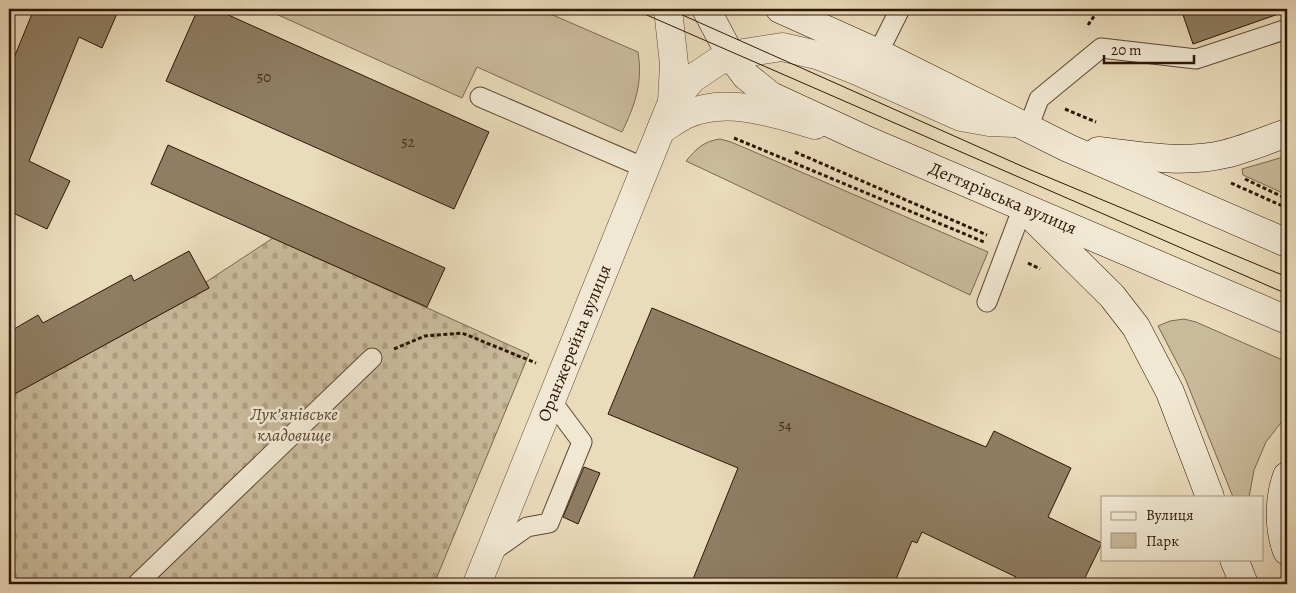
<svg xmlns="http://www.w3.org/2000/svg" width="1296" height="593" font-family="Alegreya,serif">
<style>
.green{fill:#caba9c;stroke:#7b6850}
.cemetery{fill:url(#cemetery-stones);stroke:#7b6850}
.building{fill:#8f7d64;stroke:#2c1705}
.lines{fill:none;stroke-linecap:round;stroke-linejoin:round}
.lane-casing{stroke:#5c4832;stroke-width:21}
.street-casing{stroke:#5c4832;stroke-width:29}
.secondary-casing{stroke:#2c1705;stroke-width:29}
.path{stroke:#2c1705;stroke-width:3;stroke-dasharray:4 2.5;stroke-linecap:butt}
.lane{stroke:#f1e8d3;stroke-width:19}
.street{stroke:#f1e8d3;stroke-width:28}
.secondary{stroke:#f1e8d3;stroke-width:28}
.tram{stroke:#2c1705;stroke-width:1}
.labels{text-anchor:middle;stroke-width:5;stroke-linejoin:round;paint-order:stroke}
.number-label{font-size:15px;fill:#45301d}
.street-label{font-size:18px;fill:#2c1705;stroke:#f1e8d3}
.park-label{font-size:18px;font-style:italic;fill:#5b4832;stroke:#f1e8d3}
</style>
<defs>
<pattern id="cemetery-stones" width="16" height="16" patternUnits="userSpaceOnUse" patternTransform="scale(1.25)"><rect width="16" height="16" fill="#caba9c"/><path d="M2 7V4a2 2 0 0 1 4 0v3zM10 15v-3a2 2 0 0 1 4 0v3z" fill="#ae9f85"/></pattern>
</defs>
<rect width="100%" height="100%" fill="#eadbbb"/>
<filter id="stains"><feTurbulence type="fractalNoise" baseFrequency=".004" numOctaves="4"/><feColorMatrix values="0 0 0 0 .2 0 0 0 0 .09 0 0 0 0 .02 0 0 0 .5 -.17"/></filter>
<radialGradient id="worn" r=".72"><stop offset=".6" stop-color="#630" stop-opacity="0"/><stop offset="1" stop-color="#630" stop-opacity=".3"/></radialGradient>
<g class="green">
<path d="M265 9H539L638 52C643 83 635 105 622 132L477 67 462 98Z"/>
<path d="M720 139 731 142 988 252 970 295 686 161C696 149 704 141 720 139Z"/>
<path d="M1287 156V195L1243 175 1242 169Z"/>
<path d="M1184 319 1196 322 1287 362V415L1266 442 1254 470 1249 497H1233L1185 378 1158 326 1170 321Z"/>
</g>
<path class="cemetery" d="M273 238 529 354 434 584H9V397L209 288 206 282Z"/>
<g class="building">
<path d="M34 9H119L102 48 79 37 29 161 70 181 47 229 9 211V70Z"/>
<path d="M198 9H215L489 132 454 209 166 81Z"/>
<path d="M1181 9H1283L1284 12 1193 44Z"/>
<path d="M168 145 445 268 427 307 151 184Z"/>
<path d="M189 251 209 288 9 397V332L38 315 43 323 131 275 134 281Z"/>
<path d="M652 308 986 447 994 431 1071 468 1048 517 1102 543 1082 584H1012L1016 577 922 532 917 543 912 541 894 584H691L738 468 608 414Z"/>
<path d="M584 467 600 473 578 524 563 517Z"/>
</g>
<g class="lines">
<defs>
<g id="lane">
<path d="M878 53 900 9"/>
<path d="M480 97 645 168"/>
<path d="M1028 128 1039 99 1101 48 1196 59 1287 29"/>
<path d="M987 302 1023 207"/>
<path d="M490 553 527 527 549 523 582 442 550 399"/>
<path d="M137 584 372 358"/>
</g>
<g id="street">
<path d="M672 102 693 78 717 62 737 54 782 47 817 55 855 70 961 117 989 122 1014 123"/>
<path d="M661 130C669 125 677 119 685 115 727 96 773 113 815 125"/>
<path d="M477 584 672 102 674 64 668 9"/>
</g>
<g id="secondary">
<path d="M706 9 731 56 746 76 771 96 862 138 1287 320"/>
<path d="M780 9 878 53 1068 148 1287 243"/>
<path d="M1098 151C1139 156 1184 164 1225 154 1246 149 1267 140 1287 133"/>
<path d="M1032 217 1112 296 1136 327 1170 392 1210 497"/>
<path d="M1287 476C1279 498 1278 528 1287 551"/>
<path d="M1234 559 1244 584"/>
</g>
</defs>
<use href="#lane" class="lane-casing"/>
<use href="#street" class="street-casing"/>
<use href="#secondary" class="secondary-casing"/>
<g class="path">
<path d="M1088 25 1099 9"/>
<path d="M1065 109 1096 122"/>
<path d="M734 138 984 242"/>
<path d="M795 152 987 235"/>
<path d="M1245 179 1287 199"/>
<path d="M1231 183 1287 208"/>
<path d="M1028 263 1040 269"/>
<path d="M394 349 425 336 462 333 536 363"/>
</g>
<use href="#lane" class="lane"/>
<use href="#street" class="street"/>
<use href="#secondary" class="secondary"/>
<g class="tram">
<path d="M633 9 1287 294"/>
<path d="M669 9 1026 168 1287 277"/>
</g>
</g>
<g class="labels">
<g class="number-label">
<text x="264" y="82">50</text>
<text x="408" y="147">52</text>
<text x="785" y="430">54</text>
</g>
<g class="street-label">
<text transform="translate(1003 198) rotate(23)" y="6">Дегтярівська вулиця</text>
<text transform="translate(574 343) rotate(-68)" y="6">Оранжерейна вулиця</text>
</g>
<g class="park-label">
<text x="294" y="420">Лукʼянівське<tspan x="294" dy="21">кладовище</tspan></text>
</g>
</g>
<rect width="1296" height="593" fill="none" stroke="#eadbbb" stroke-width="30"/>
<rect x="10" y="10" width="1276" height="573" fill="none" stroke="#2c1705" stroke-width="2.5"/>
<rect x="15" y="15" width="1266" height="563" fill="none" stroke="#2c1705"/>
<rect x="1101" y="496" width="162" height="65" fill="#f1e8d3" stroke="#a29481"/>
<rect x="1111" y="512" width="25" height="8" fill="#f1e8d3" stroke="#a29481"/>
<text x="1146" y="520" font-size="15" fill="#2c1705">Вулиця</text>
<rect x="1111" y="533" width="25" height="15" fill="#caba9c" stroke="#a29481"/>
<text x="1146" y="546" font-size="15" fill="#2c1705">Парк</text>
<path d="M1104 55v8h90v-8" fill="none" stroke="#2c1705" stroke-width="2.5"/>
<text x="1111" y="55" font-size="15" fill="#2c1705" stroke="#f1e8d3" stroke-width="4" paint-order="stroke">20 m</text>
<rect width="100%" height="100%" filter="url(#stains)"/>
<rect width="100%" height="100%" fill="url(#worn)"/>
</svg>
